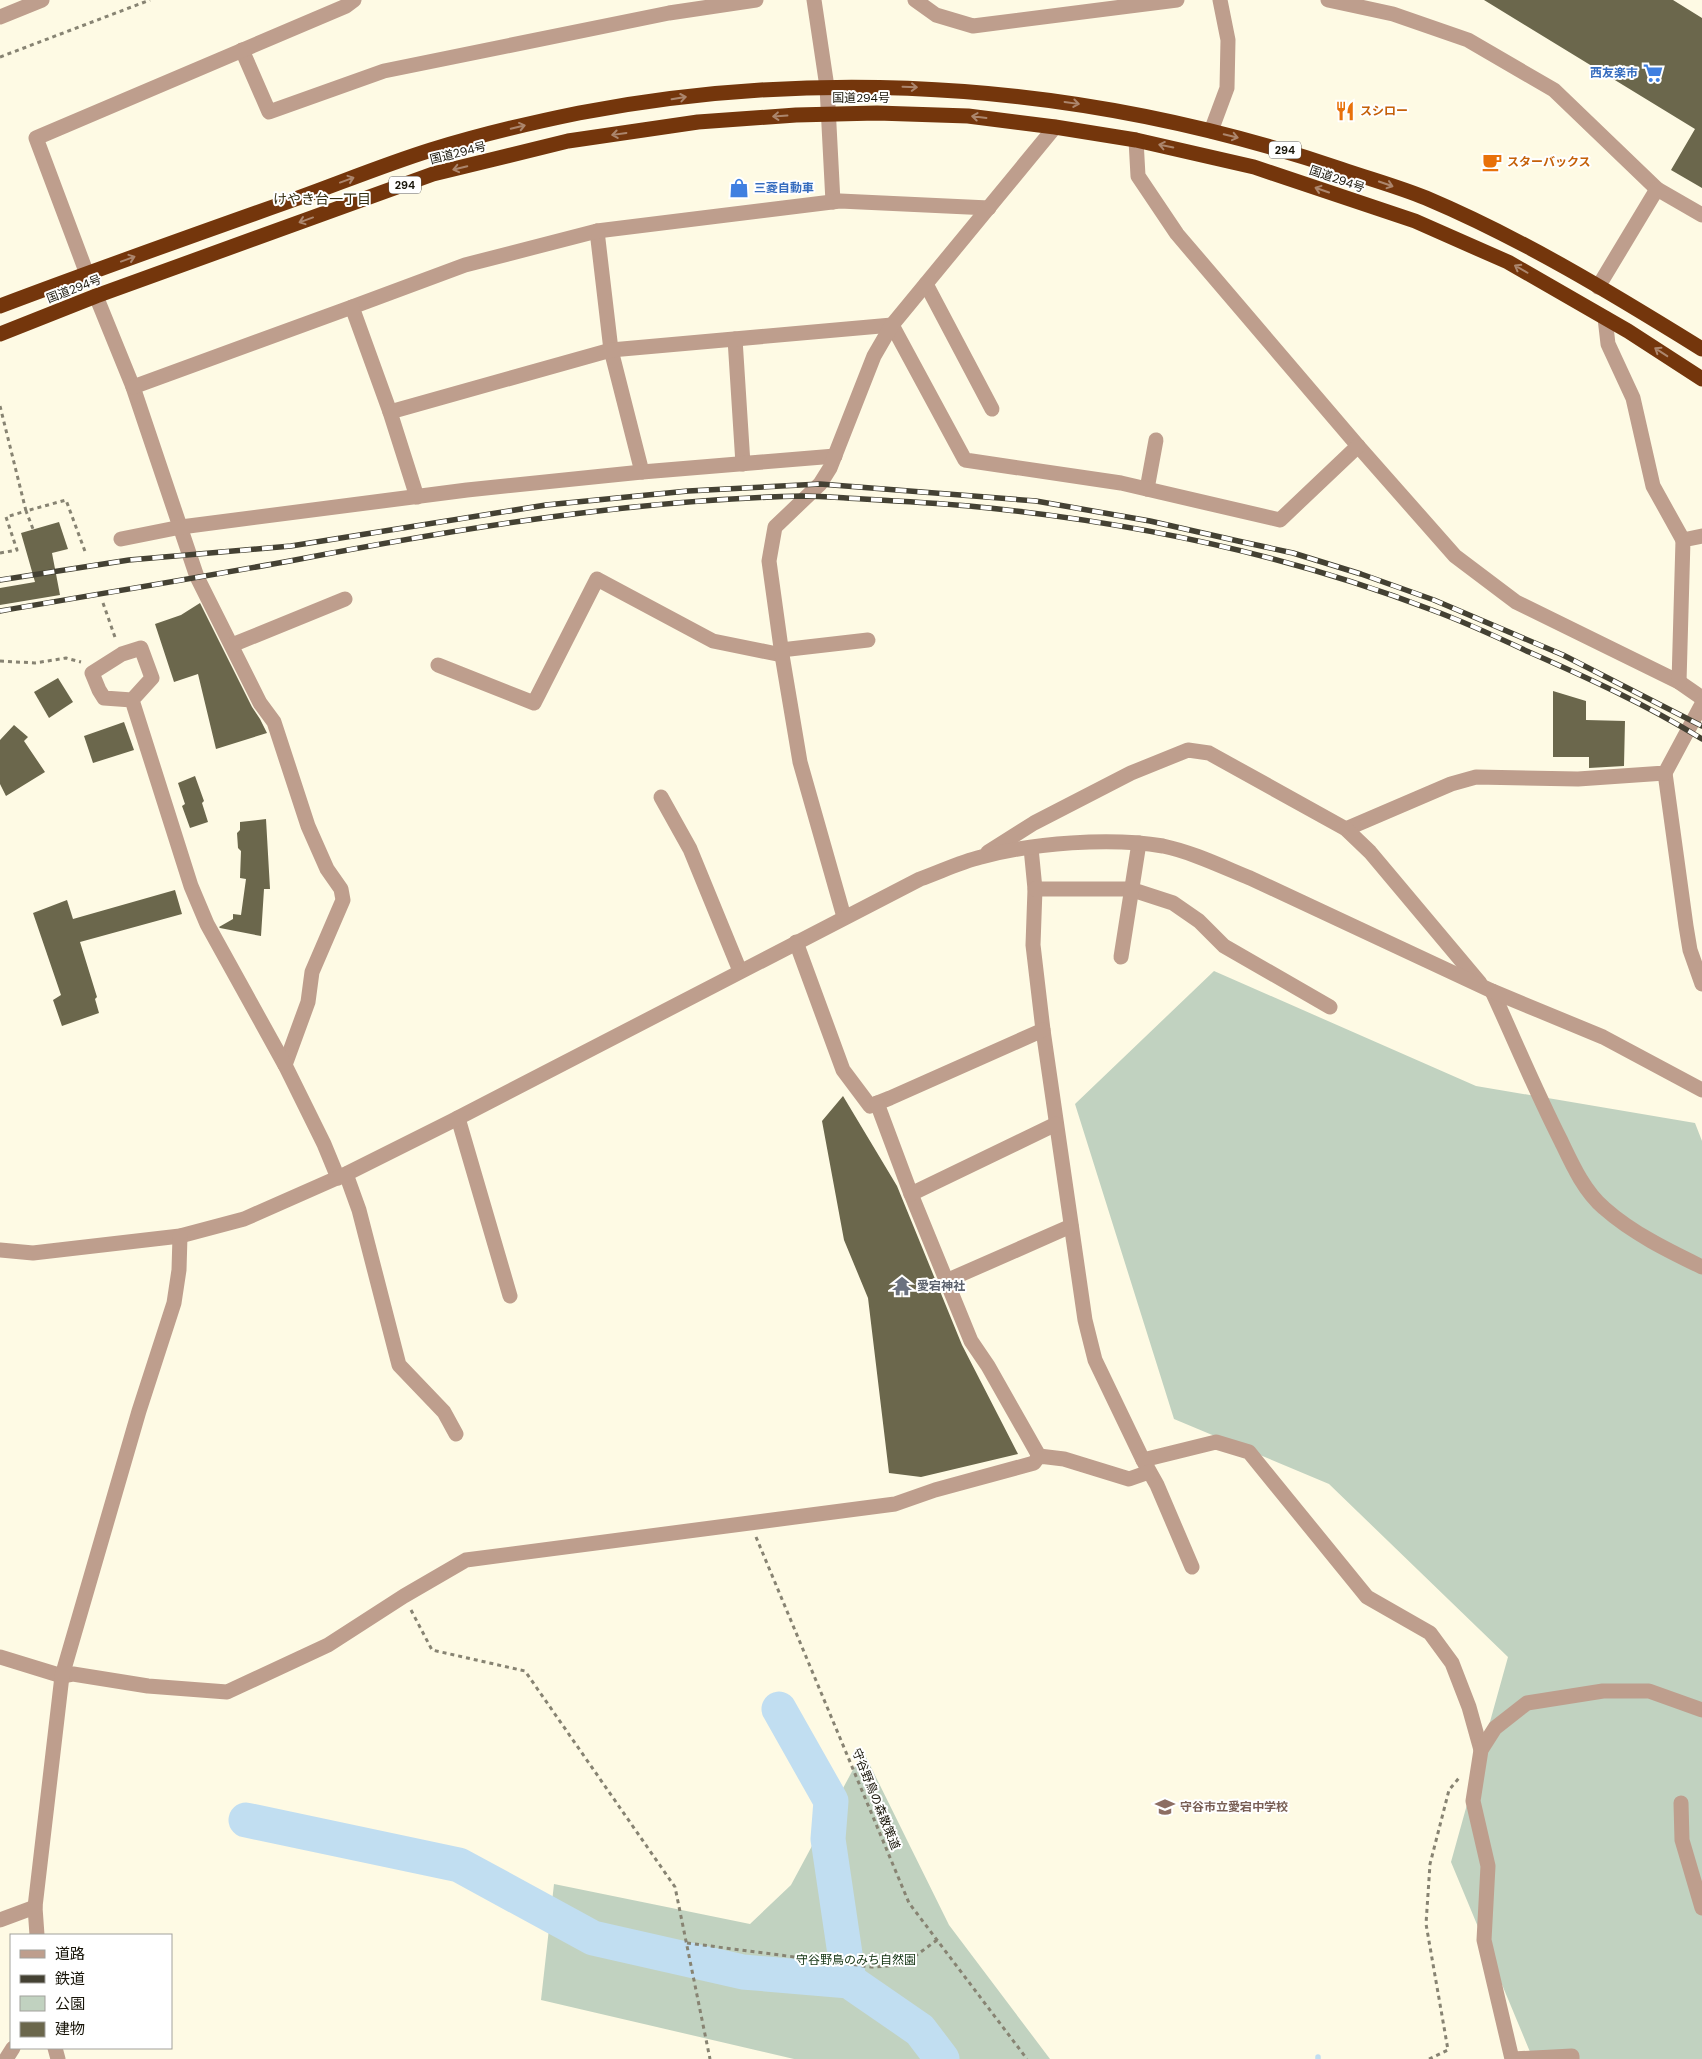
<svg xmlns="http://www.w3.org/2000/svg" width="1702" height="2059" font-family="'DM Sans','Noto Sans JP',sans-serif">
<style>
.green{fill:#c1d2c0}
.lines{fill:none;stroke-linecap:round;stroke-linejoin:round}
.stream{stroke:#c1def1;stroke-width:5.5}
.river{stroke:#c1def1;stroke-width:35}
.building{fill:#6b674c}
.path{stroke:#878372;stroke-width:3;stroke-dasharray:4 4;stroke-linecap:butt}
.minor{stroke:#be9e8d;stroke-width:15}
.highway{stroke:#74360c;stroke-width:15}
.rail-casing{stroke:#444133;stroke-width:5.5}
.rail{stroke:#fff;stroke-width:4;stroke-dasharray:11;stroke-linecap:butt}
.oneway{stroke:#ac866d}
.labels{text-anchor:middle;stroke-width:4;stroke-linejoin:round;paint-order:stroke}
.shield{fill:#fff;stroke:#5d5a52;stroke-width:1}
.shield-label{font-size:11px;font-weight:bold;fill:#171408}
.shop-label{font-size:12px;font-weight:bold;fill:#366cbe;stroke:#fff;text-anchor:end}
.street-label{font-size:12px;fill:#171408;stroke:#fff}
.food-label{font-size:12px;font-weight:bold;fill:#c56008;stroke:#fff;text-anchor:start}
.worship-label{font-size:12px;font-weight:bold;fill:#5b616d;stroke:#fff;text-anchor:start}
.education-label{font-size:12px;font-weight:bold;fill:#785e54;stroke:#fff;text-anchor:start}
.park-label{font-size:12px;fill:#123311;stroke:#fff}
.neighbourhood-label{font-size:14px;fill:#352f11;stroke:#fff}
</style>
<rect width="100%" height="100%" fill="#fefae4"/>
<g class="green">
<path d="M1214 971 1476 1086 1695 1123 1702 1141V2059H1533L1451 1862 1508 1657 1329 1484 1174 1419 1075 1104Z"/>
<path d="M863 1751 949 1925 1050 2059H794L541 2000 554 1884 750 1924 791 1885Z"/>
</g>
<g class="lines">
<path class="stream" d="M1318 2059V2057"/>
<g class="river">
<path d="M779 1709 831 1801 828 1839 849 1981"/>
<path d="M246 1820 459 1865 593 1938 743 1972 849 1981 920 2030 942 2059"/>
</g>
</g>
<g class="building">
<path d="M1484 0H1673L1702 18V188L1671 170 1695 129Z"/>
<path d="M59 522 68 549 52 553 60 595 0 605V588L35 582 21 533Z"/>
<path d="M200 603 252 707 260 719 267 733 216 749 198 674 174 682 155 624 181 615Z"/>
<path d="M58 678 73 702 49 718 34 692Z"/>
<path d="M1553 691 1586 701V720L1625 721 1624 766 1589 768V757H1553Z"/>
<path d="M124 722 134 750 93 763 84 736Z"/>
<path d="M14 725 28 737 24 741 45 772 6 796 0 784V740Z"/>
<path d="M195 776 204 801 202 803 208 822 190 828 182 806 185 804 178 783Z"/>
<path d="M266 819 270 889H264L261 936 220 928 219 927 233 919V914L241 915 246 879 240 878 241 851 238 848 237 833 240 830V822Z"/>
<path d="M175 890 182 914 80 942 97 997 95 999 99 1013 62 1026 53 1000 61 995 33 913 67 900 73 919Z"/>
<path d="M843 1096 897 1186 962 1345 1018 1454 921 1477 889 1473 868 1298 844 1240 822 1121Z"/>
</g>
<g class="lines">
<g class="path">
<path d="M0 57 150 0"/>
<path d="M0 406 26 511 66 500 86 554"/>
<path d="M0 553 17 550 6 517 26 511 33 529"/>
<path d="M103 603 116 640"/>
<path d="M0 661 35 663 66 658 81 662"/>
<path d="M756 1537 909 1903 1027 2059"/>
<path d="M411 1610 432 1650 525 1671 675 1887 710 2059"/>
<path d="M687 1943 872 1967 903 1965 937 1940"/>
<path d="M1429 2059 1448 2050 1426 1924 1430 1864 1449 1790 1459 1778"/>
</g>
<g class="minor">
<path d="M814 0 827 87 833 202"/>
<path d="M915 0 936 15 973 26 1177 0"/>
<path d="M1328 0 1393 14 1468 40 1554 90 1657 189"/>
<path d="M0 17 42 0"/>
<path d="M242 50 269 112 384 71 669 13 756 0"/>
<path d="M1211 131 1227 88 1228 40 1220 0"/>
<path d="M1136 140 1138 176 1177 234 1358 446 1455 556 1516 602 1679 682 1702 698"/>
<path d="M597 231 611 350 642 472"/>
<path d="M87 274 36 138 346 6 354 0"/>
<path d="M926 284 992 409"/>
<path d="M1598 287 1657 189 1702 215"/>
<path d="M96 296 133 387 197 577 260 703 274 722 308 826 327 869 341 889 343 900 312 972 308 1002 285 1065"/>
<path d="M352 307 465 265 597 231 840 201 989 208"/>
<path d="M1605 318 1608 344 1633 398 1653 486 1683 540"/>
<path d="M735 339 743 464"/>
<path d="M133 387 352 307 390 412"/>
<path d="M1147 489 1156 440"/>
<path d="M417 497 390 412 611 350 892 325 965 460 1121 483 1280 520 1358 446"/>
<path d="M121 539 181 527 467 490 642 472 835 456"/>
<path d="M232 645 345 599"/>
<path d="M781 650 868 640"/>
<path d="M438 665 534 703 597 579 713 641 782 655"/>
<path d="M1679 682 1683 540 1702 536"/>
<path d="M132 700 104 698 99 690 92 673 122 654 141 648 152 678 132 700 191 886 207 924 285 1065 324 1144 338 1178"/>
<path d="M1665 773 1686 926 1690 950 1702 984"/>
<path d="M661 797 690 849 740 971"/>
<path d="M1346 829 1451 784 1476 777 1578 779 1665 773 1702 704"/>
<path d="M1031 848 1035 889 1033 945 1043 1030 1085 1320 1095 1360 1143 1460 1157 1485 1192 1567"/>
<path d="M988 852 1034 823 1131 773 1188 750 1209 753 1346 829 1370 852 1480 983"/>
<path d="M1035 889H1130L1173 903 1199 921 1224 946 1330 1007"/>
<path d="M844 917 800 762 782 655 769 561 775 527 820 484 830 468 874 356 892 325 1055 127"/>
<path d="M796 942 843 1070 870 1106 890 1098 1043 1030"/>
<path d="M1121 957 1139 843"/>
<path d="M1492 991C1515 1041 1536 1092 1561 1141 1572 1164 1584 1191 1604 1208 1632 1233 1669 1251 1702 1267"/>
<path d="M877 1103 911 1194 971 1341 988 1366 1039 1456"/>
<path d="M458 1118 510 1296"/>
<path d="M346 1174 359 1210 399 1365 444 1412 456 1434"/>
<path d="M911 1194 1056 1124"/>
<path d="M0 1250 33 1253 180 1236 244 1219 346 1174 452 1121 920 879C940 872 960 862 981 857 1033 843 1110 837 1163 846 1192 852 1223 867 1250 878L1492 991 1603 1037 1702 1090"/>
<path d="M946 1281 1071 1226"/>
<path d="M1143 1460 1216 1442 1249 1452 1367 1597 1430 1633 1452 1663 1469 1707 1481 1750"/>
<path d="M0 1657 62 1676 73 1674 148 1686 227 1692 328 1645 404 1596 466 1560 895 1504 935 1490 1034 1463 1039 1456 1064 1459 1129 1479 1149 1472"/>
<path d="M1681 1803 1682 1840 1702 1908"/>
<path d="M0 1920 35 1907"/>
<path d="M37 1935 35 1907 62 1676 139 1411 174 1303 179 1270 180 1236"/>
<path d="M55 2048 58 2059"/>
<path d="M6 2059 13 2048"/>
<path d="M1572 2059V2056L1512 2059 1484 1940 1488 1866 1473 1801 1481 1750 1495 1728 1527 1703 1603 1691H1649L1702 1710"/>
</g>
<g class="highway">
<path d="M0 306C95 270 191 236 287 202 335 185 383 165 431 150 479 135 530 123 579 113 836 64 1095 86 1341 169 1370 179 1399 187 1426 198 1523 239 1613 294 1702 349"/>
<path d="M0 334 96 296 433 174 568 141 698 122 796 115 877 113 968 116 1055 127 1136 140 1254 167 1415 221 1508 262 1628 331 1702 379"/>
</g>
<defs>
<g id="rail">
<path d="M0 580 129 560 291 546 546 505 688 491 820 484 1036 501 1150 521 1238 541 1293 553 1361 574 1434 600 1563 655 1702 726"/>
<path d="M0 611C98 594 197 578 295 560 462 528 631 500 802 496 822 496 843 498 863 499 899 501 934 503 969 506 1126 521 1284 553 1432 610 1465 622 1497 637 1529 652 1588 678 1647 705 1702 739"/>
</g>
</defs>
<use href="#rail" class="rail-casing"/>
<use href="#rail" class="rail"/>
</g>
<defs><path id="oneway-shaft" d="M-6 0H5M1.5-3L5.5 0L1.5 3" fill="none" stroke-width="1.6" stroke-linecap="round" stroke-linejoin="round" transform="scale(1.25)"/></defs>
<g class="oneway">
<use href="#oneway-shaft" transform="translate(910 87) rotate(2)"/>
<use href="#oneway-shaft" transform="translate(679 98) rotate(-9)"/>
<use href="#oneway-shaft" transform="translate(1072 103) rotate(8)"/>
<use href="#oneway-shaft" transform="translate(780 116) rotate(176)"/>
<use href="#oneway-shaft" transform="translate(979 117) rotate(-173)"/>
<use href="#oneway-shaft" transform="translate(518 127) rotate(-13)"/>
<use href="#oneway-shaft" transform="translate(619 134) rotate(172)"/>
<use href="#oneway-shaft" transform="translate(1231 136) rotate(14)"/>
<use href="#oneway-shaft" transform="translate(1166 146) rotate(-169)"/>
<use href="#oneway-shaft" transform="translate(460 168) rotate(166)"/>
<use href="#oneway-shaft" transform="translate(347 180) rotate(-20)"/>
<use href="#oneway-shaft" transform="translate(1386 184) rotate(19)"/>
<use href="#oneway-shaft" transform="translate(1322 190) rotate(-161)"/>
<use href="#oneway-shaft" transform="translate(306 220) rotate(160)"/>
<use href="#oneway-shaft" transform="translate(128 259) rotate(-20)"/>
<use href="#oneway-shaft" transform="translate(1521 269) rotate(-150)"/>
<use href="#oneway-shaft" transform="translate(1661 352) rotate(-147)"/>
</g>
<defs>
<symbol id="supermarket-bare" viewBox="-9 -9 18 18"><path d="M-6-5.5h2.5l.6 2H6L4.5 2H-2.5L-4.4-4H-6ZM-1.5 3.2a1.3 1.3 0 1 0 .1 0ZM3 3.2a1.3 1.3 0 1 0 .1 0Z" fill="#3f7fe0" stroke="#fff" stroke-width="2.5" paint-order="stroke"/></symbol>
<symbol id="restaurant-bare" viewBox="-9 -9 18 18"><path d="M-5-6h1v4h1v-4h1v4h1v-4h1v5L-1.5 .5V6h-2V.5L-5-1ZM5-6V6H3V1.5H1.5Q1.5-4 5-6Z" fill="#e8710a" stroke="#fff" stroke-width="2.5" paint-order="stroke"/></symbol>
<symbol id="cafe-bare" viewBox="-9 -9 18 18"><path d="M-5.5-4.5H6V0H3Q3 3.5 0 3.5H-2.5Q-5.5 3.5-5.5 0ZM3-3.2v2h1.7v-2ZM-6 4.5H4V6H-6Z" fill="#e8710a" stroke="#fff" stroke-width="2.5" paint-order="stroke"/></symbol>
<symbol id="shop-bare" viewBox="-9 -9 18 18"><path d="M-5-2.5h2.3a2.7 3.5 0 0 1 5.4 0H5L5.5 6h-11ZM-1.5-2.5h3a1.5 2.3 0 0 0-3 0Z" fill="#3f7fe0" stroke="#fff" stroke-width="2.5" paint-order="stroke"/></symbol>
<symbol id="temple-bare" viewBox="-9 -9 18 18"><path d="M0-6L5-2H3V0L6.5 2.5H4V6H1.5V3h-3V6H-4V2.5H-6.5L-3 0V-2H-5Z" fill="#6b7280" stroke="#fff" stroke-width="2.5" paint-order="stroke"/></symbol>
<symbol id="school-bare" viewBox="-9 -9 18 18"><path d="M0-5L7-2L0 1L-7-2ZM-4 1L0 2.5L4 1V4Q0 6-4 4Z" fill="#8d6e63" stroke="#fff" stroke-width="2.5" paint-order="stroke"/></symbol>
</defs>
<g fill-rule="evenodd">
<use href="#supermarket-bare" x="1639" y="59" width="28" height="28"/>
<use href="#restaurant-bare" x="1331" y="97" width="28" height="28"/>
<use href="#cafe-bare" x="1478" y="148" width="28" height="28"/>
<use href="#shop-bare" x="725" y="174" width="28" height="28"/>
<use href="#temple-bare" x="888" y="1272" width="28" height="28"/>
<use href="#school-bare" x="1151" y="1793" width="28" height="28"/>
</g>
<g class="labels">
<g class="shield">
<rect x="1269" y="141.5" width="32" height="17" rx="4"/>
<rect x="389" y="176.5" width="32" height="17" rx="4"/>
</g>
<g class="shield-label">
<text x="1285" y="154">294</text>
<text x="405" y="189">294</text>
</g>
<g class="shop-label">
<text x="1638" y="77">西友楽市</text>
<text x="754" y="192" text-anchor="start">三菱自動車</text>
</g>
<g class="street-label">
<text x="861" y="102">国道294号</text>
<text transform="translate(458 153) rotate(-14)" y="4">国道294号</text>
<text transform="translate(1337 179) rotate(19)" y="4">国道294号</text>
<text transform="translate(74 289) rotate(-21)" y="4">国道294号</text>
<text transform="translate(876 1799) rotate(68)" y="4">守谷野鳥の森散策道</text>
</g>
<g class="food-label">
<text x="1360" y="115">スシロー</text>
<text x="1507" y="166">スターバックス</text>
</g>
<g class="worship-label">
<text x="917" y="1290">愛宕神社</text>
</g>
<g class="education-label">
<text x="1180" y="1811">守谷市立愛宕中学校</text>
</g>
<g class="park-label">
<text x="856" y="1964">守谷野鳥のみち自然園</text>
</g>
<g class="neighbourhood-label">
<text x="322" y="204">けやき台一丁目</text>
</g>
</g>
<rect x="10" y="1934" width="162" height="115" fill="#ffffff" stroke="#a2a19c"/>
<rect x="20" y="1950" width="25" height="8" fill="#be9e8d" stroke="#a2a19c"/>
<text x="55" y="1959" font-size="15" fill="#171408">道路</text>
<rect x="20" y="1975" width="25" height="8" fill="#444133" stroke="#a2a19c"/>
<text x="55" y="1984" font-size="15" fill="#171408">鉄道</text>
<rect x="20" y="1996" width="25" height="15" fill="#c1d2c0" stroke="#a2a19c"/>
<text x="55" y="2009" font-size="15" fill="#171408">公園</text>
<rect x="20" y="2022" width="25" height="15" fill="#6b674c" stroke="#a2a19c"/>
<text x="55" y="2034" font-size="15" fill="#171408">建物</text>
</svg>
